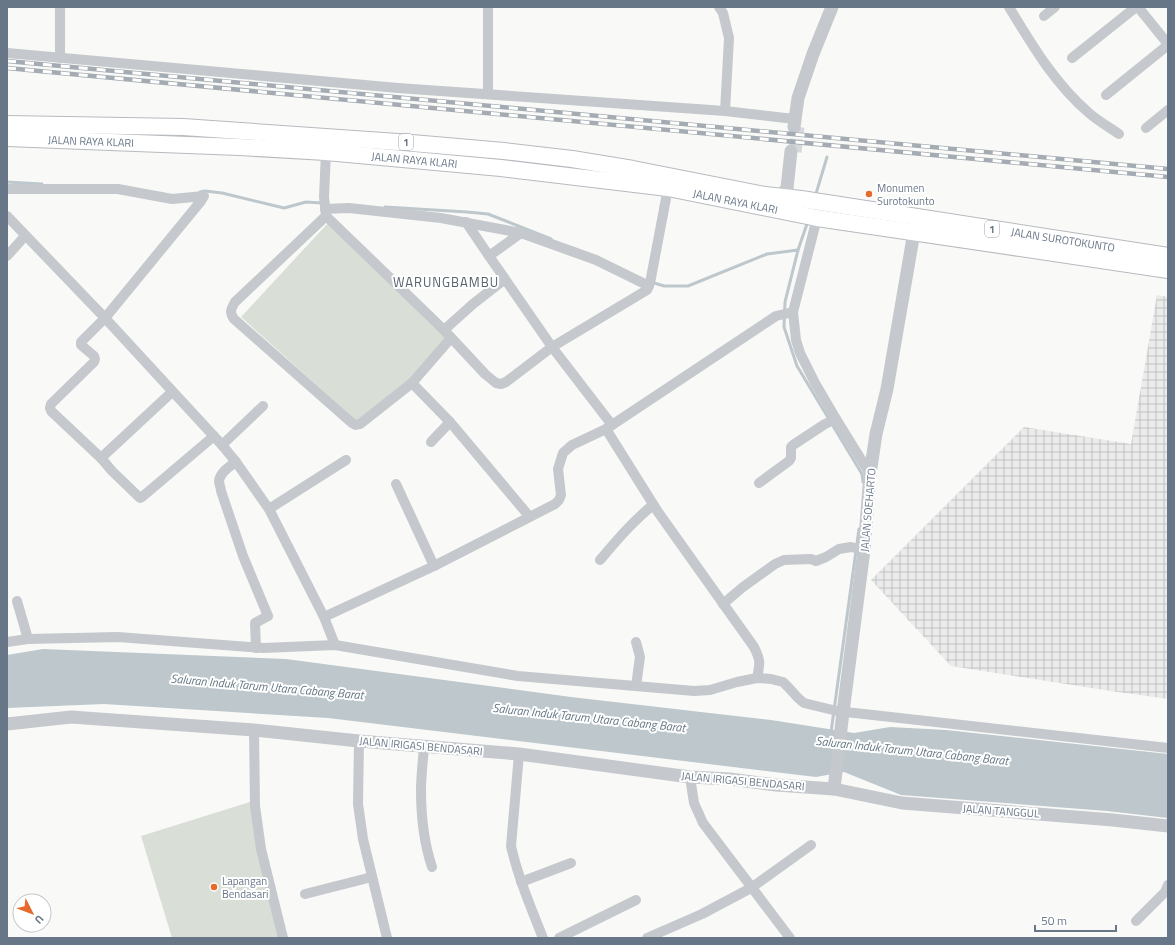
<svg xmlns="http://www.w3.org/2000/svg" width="1175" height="945" font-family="'Titillium Web',sans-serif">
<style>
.industrial{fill:url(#industrial-grid)}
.garden{fill:#d9dfd6}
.water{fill:#bdc7cc}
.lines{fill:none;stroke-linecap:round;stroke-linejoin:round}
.stream{stroke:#bdc7cc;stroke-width:3}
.tertiary-tunnel{stroke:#d5d9db;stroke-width:13;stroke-dasharray:13 6;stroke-linecap:butt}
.primary-casing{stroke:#b6babf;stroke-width:18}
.minor{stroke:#c5c8cc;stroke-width:10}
.tertiary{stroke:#c5c8cc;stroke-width:13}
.primary{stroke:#fff;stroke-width:16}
.rail-casing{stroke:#a5abb2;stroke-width:4.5}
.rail{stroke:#fff;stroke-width:3;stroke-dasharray:9;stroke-linecap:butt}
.poi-dot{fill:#e56a2c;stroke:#fff;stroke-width:1.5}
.labels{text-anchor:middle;stroke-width:4;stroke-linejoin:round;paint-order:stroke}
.shield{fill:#fff;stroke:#95a0ac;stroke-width:1}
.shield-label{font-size:10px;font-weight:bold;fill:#687788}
.street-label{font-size:11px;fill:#687788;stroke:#fff}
.poi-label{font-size:11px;fill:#687788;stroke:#fff;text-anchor:start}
.water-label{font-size:12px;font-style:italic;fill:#647783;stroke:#fff}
.quarter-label{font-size:13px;letter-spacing:1px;fill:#56616d;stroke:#fff}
</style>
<defs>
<pattern id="industrial-grid" width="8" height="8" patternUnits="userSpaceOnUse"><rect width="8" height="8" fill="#eaebea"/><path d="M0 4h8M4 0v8" fill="none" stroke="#c1c3c3"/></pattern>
</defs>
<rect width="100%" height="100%" fill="#f9faf7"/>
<path class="industrial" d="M1157 295 1168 297V699L1111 691 951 666 871 580 1024 427 1131 444Z"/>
<g class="garden">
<path d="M328 223 451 338 412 383 360 424 241 317Z"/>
<path d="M253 801 283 938H172L141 836Z"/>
</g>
<path class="water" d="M43 649 286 659 571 697 771 720 854 733 890 727 946 730 1168 754V818L1107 811 901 795 844 772 816 777 328 718 104 704 7 708V655Z"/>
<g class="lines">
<g class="stream">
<path d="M7 182 42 184"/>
<path d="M200 192 205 191 222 193 284 208 306 202 322 203"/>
<path d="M815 197 827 157"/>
<path d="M385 207 467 212 488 214 551 239"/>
<path d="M808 221 798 250 785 302 784 327 797 366 862 474 863 482"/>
<path d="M651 282 664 286H688L767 254 798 250"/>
<path d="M831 732 859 529"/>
</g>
<path class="tertiary-tunnel" d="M795 152 798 127"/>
<defs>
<g id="primary">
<path id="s1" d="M7 124 183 127 412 143 504 151 572 159 633 169 765 195 801 199 1168 256"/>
<path id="s2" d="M7 138 239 147 326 152 501 168 668 188 817 218 1168 270"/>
</g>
</defs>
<use href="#primary" class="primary-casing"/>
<g class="minor">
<path d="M60 7V58"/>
<path d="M719 7 723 13 729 38 725 111"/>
<path d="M1009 7C1032 45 1055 84 1089 113 1098 121 1109 127 1119 134"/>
<path d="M1138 7 1168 44"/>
<path d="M1044 16 1055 7"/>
<path d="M7 53 398 88 725 111 794 119"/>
<path d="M1072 58 1136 7"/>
<path d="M488 94V7"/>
<path d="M1106 95 1168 45"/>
<path d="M1146 128 1168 110"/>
<path d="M326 152 324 197 326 216 444 330 485 374 496 383 501 384 506 382 552 347 647 290 650 283 668 188"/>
<path d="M7 189H118L172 199 204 196 201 201 105 318 81 342V345L94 356 95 359 94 362 51 404 50 408 51 411 101 458 112 471 140 498 142 497 214 436"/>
<path d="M325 209 349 208 441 218 521 233 596 260 649 286"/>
<path d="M7 216 105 318 222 445 236 462 269 509 324 617 335 645"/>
<path d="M326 216 235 302C231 309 229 312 234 319L352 423 356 425 360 424 412 383 451 338"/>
<path d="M817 218 793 312 796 340 800 353 815 383 836 419 870 474"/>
<path d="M466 222 489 256"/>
<path d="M521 233 489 256 552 347 612 425"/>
<path d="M7 256 25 236"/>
<path d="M444 330 473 304 505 279"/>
<path d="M412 383 450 422 529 516"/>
<path d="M606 429 658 512 754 647C761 661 760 663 757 678"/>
<path d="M431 442 450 422"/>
<path d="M222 445 263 406"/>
<path d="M101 458 172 392"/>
<path d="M236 462C230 466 220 472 219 481 219 484 221 488 221 491L243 556 268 616 255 623 256 648"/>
<path d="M759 483 789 461 791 458V447L793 445 825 424 836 419"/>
<path d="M396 484 434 566"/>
<path d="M269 509 346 460"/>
<path d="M600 560C617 540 633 521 653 505"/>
<path d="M17 601 28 639"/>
<path d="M723 604 743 587 775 564 784 560 811 559 816 561 826 557 839 549 851 547 864 550"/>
<path d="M324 617 434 566 555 504 559 500 561 495 558 469 563 453 572 445 606 429 776 316 793 312"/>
<path d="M7 642 28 639 118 637 263 648 335 645 518 676 694 691 710 690 737 682 757 678 771 679 783 682 789 688 798 698 804 703 837 711 1168 748"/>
<path d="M636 642 640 657 636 686"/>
<path d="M254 730 255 806 261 849 283 938"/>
<path d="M359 741 358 804 363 839 387 938"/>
<path d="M424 746C423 761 421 776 421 790 421 816 424 843 432 867"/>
<path d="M519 754 511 846C518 877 531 908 543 938"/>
<path d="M690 777 694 803 703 823 790 938"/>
<path d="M521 882 571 863"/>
<path d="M305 894 372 877"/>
<path d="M1136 921 1165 892 1168 885"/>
<path d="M559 938 636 900"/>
<path d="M647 938 702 914 751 888 811 845"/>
</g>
<g class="tertiary">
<path d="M794 127 798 98 813 54 832 7"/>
<path d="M771 195H778L784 192 787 188 791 151"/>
<path d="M7 724 71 717 254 730 359 741 519 754 690 777 730 779 776 785 834 789 902 803 1113 820 1168 826"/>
<path d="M834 789 843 712 864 550 870 474 876 434 887 389 914 232"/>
</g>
<use href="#primary" class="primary"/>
<defs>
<g id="rail">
<path d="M7 61 1168 169"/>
<path d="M7 68 1168 177"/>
</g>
</defs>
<use href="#rail" class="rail-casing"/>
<use href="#rail" class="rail"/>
</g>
<g class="poi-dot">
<circle cx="869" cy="194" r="4"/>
<circle cx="214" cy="887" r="4"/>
</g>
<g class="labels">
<g class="shield">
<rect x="399" y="134" width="14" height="16" rx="3"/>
<rect x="985" y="221" width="14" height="16" rx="3"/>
</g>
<g class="shield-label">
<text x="406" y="146">1</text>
<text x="992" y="233">1</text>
</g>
<g class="street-label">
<text dy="4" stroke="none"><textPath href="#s2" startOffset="84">JALAN RAYA KLARI</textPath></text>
<text dy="4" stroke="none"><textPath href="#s2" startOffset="408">JALAN RAYA KLARI</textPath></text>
<text dy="4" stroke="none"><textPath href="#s2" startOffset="732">JALAN RAYA KLARI</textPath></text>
<text dy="4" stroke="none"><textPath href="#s1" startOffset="1064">JALAN SUROTOKUNTO</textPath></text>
<text transform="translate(868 510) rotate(-85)" y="4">JALAN SOEHARTO</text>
<text transform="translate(421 746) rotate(5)" y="4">JALAN IRIGASI BENDASARI</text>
<text transform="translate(743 781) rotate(5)" y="4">JALAN IRIGASI BENDASARI</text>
<text transform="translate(1001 811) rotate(4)" y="4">JALAN TANGGUL</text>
</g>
<g class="poi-label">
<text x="877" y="192">Monumen<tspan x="877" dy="13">Surotokunto</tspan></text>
<text x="222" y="885">Lapangan<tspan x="222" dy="13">Bendasari</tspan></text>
</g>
<g class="water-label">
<text transform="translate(267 687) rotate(5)" y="4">Saluran Induk Tarum Utara Cabang Barat</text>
<text transform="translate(589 718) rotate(6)" y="4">Saluran Induk Tarum Utara Cabang Barat</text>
<text transform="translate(912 751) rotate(6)" y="4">Saluran Induk Tarum Utara Cabang Barat</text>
</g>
<g class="quarter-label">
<text x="446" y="287">WARUNGBAMBU</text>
</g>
</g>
<rect width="1175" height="945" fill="none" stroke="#687788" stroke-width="16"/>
<g transform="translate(32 913) rotate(132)"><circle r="19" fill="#ffffff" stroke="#c3c9cf"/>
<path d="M0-3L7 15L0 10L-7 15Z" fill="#e56a2c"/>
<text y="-6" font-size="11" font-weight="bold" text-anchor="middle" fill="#687788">U</text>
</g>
<path d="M1035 925v6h81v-6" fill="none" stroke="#687788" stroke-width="2"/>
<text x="1041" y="925" font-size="12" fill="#687788" stroke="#ffffff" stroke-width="3" paint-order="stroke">50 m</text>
</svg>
